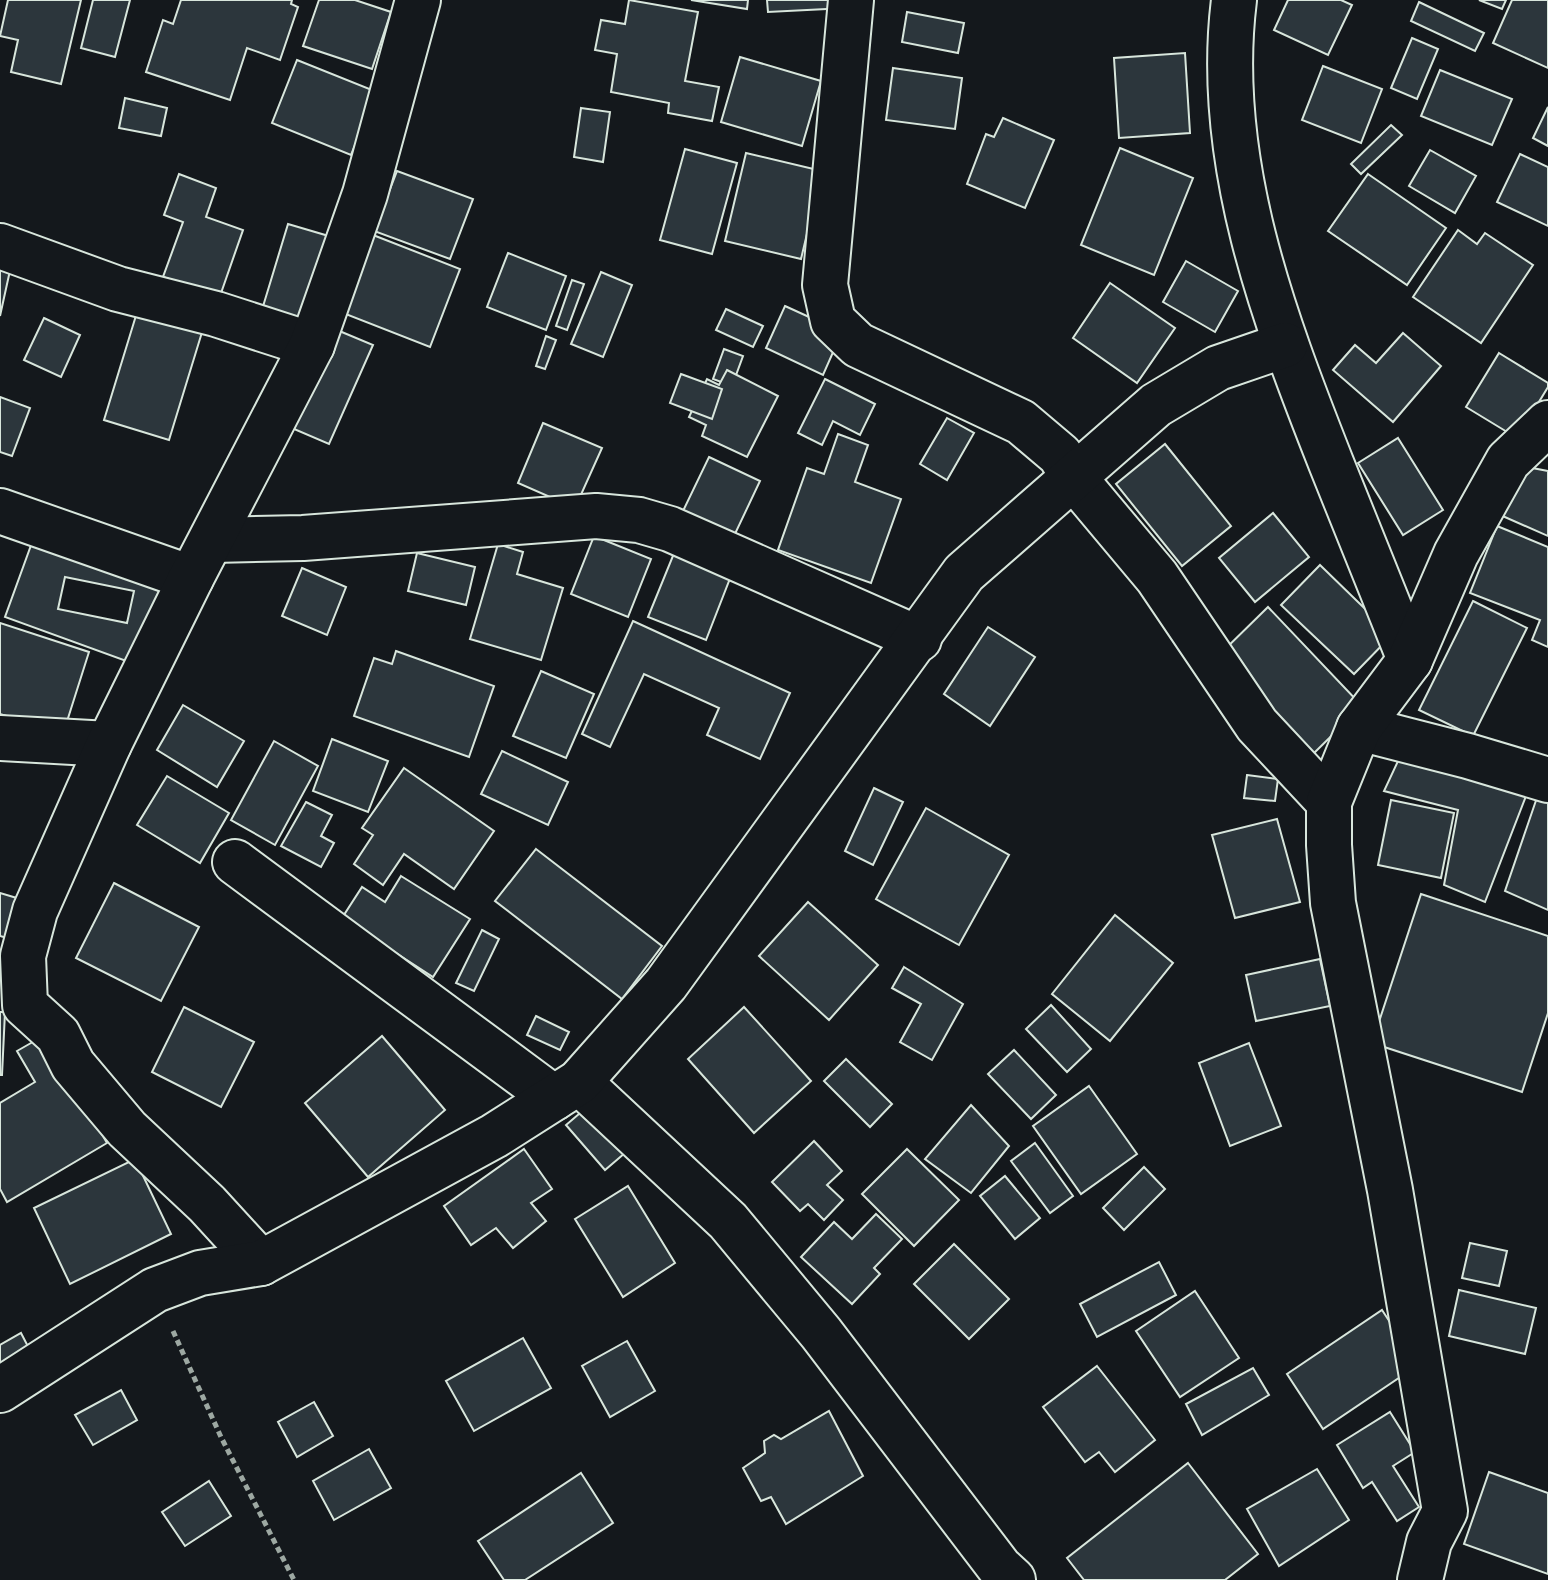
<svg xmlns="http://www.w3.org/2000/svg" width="1548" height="1580" font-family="Manrope,sans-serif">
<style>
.building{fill:#2c363c;stroke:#d8e6dc;stroke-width:2;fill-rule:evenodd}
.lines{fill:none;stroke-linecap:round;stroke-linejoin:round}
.minor-casing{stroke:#d8e6dc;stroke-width:48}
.path{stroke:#9da8a2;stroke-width:5;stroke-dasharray:6 4;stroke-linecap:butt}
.minor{stroke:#14181c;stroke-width:44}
</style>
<rect width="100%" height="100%" fill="#14181c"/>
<g class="building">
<path d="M8 0H81L61 84 11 72 18 40 0 36Z"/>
<path d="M93 0H130L115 57 81 48Z"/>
<path d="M181 0H292L291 4 298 7 280 60 247 48 230 100 146 72 163 20 173 24Z"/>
<path d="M319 0H355L391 12 372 69 303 46Z"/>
<path d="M629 0 698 12 685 81 719 87 712 121 668 113 669 103 611 92 617 54 595 50 601 20 625 24Z"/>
<path d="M691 0H748L747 9Z"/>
<path d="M767 0H845L846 8 768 12Z"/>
<path d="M1288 0H1341L1352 5 1328 55 1274 30Z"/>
<path d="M1479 0H1506L1502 9Z"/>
<path d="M1512 0H1548V68L1493 43Z"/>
<path d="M1419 2 1484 33 1475 51 1411 21Z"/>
<path d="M907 12 964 23 958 53 902 42Z"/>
<path d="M1412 38 1438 49 1417 99 1391 88Z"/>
<path d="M1185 53 1190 133 1119 138 1114 58Z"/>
<path d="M740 57 821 81 802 146 721 122Z"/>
<path d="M297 60 377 92 351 155 272 123Z"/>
<path d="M1323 66 1382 89 1361 143 1302 120Z"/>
<path d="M893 68 962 78 955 129 886 120Z"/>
<path d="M1440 70 1512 99 1492 145 1421 116Z"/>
<path d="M125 98 167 108 161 136 119 128Z"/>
<path d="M1548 107V146L1533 138Z"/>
<path d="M581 108 610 112 603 162 574 157Z"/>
<path d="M1003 118 1054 140 1025 208 967 184 986 134 994 137Z"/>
<path d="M1391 125 1402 135 1361 174 1351 164Z"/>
<path d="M1120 148 1193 178 1154 275 1081 245Z"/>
<path d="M685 149 737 163 712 254 660 240Z"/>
<path d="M1430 150 1476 176 1455 213 1409 186Z"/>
<path d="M746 153 822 171 801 259 725 241Z"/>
<path d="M1520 154 1548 167V226L1497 202Z"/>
<path d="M397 171 473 199 450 259 374 231Z"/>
<path d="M179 174 216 188 206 217 243 230 220 296 163 277 183 222 164 215Z"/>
<path d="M1368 174 1446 228 1407 285 1328 231Z"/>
<path d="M288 224 332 237 304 326 261 313Z"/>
<path d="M1458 230 1477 244 1485 233 1533 265 1481 343 1413 297Z"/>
<path d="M373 235 460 269 430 347 343 313Z"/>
<path d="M508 253 566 276 546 330 487 307Z"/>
<path d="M1186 261 1238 291 1215 332 1163 302Z"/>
<path d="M0 263 11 266 0 316Z"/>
<path d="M601 272 632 285 603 357 571 344Z"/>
<path d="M572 280 584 284 567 330 556 326Z"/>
<path d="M1110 283 1175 328 1137 383 1073 338Z"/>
<path d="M785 306 842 332 823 375 766 348Z"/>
<path d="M138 309 203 329 169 440 104 420Z"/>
<path d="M726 309 763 326 753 347 716 330Z"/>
<path d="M44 318 80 335 61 377 24 360Z"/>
<path d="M337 330 373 345 329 444 294 429Z"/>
<path d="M1403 333 1441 366 1393 422 1333 370 1355 345 1376 363Z"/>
<path d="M546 336 556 340 545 369 536 366Z"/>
<path d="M724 349 743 356 732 386 713 379Z"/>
<path d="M1499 353 1548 383V387L1517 438 1466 407Z"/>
<path d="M727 370 778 396 747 457 702 436 706 425 689 417 707 379 719 385Z"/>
<path d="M681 374 722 389 712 419 670 403Z"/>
<path d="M825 379 875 404 860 435 833 421 822 445 798 433Z"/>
<path d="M0 397 30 408 12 456 0 452Z"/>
<path d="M947 418 974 433 947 480 920 464Z"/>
<path d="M543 423 602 448 575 508 518 483Z"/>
<path d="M838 434 868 445 855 482 901 499 871 583 778 550 807 468 824 474Z"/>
<path d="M1398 438 1443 510 1403 535 1358 463Z"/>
<path d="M1165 444 1231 526 1182 566 1116 484Z"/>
<path d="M709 457 760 481 734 536 683 511Z"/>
<path d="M1522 466 1548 471V536L1489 510Z"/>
<path d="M1273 513 1309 557 1255 602 1219 558Z"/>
<path d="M38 526 173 575 140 666 5 617ZM65 577 134 591 127 623 58 609Z"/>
<path d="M1497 526 1548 547V647L1532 640 1540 620 1470 593Z"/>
<path d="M594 536 651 559 628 617 571 594Z"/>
<path d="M679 541 736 563 706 640 648 617Z"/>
<path d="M498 544 523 552 517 574 563 588 541 660 470 639Z"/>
<path d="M417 553 475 567 466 605 408 591Z"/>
<path d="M1320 565 1392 635 1354 674 1281 605Z"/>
<path d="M302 568 346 587 327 635 282 616Z"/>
<path d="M1473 601 1527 628 1473 736 1419 710Z"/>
<path d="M1268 607 1362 706 1311 756 1217 657Z"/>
<path d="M633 621 790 693 760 759 707 735 719 708 644 674 610 747 582 734Z"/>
<path d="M0 623 89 652 63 734 0 714Z"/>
<path d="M988 627 1035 657 990 726 944 694Z"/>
<path d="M396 651 494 686 469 757 354 716 374 658 392 664Z"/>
<path d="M541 671 594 694 566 758 513 736Z"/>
<path d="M183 705 244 741 217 787 157 750Z"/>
<path d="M332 739 388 761 368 812 313 791Z"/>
<path d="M274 741 318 766 275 845 231 820Z"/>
<path d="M1406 744 1533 778 1485 902 1444 885 1458 810 1384 791Z"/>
<path d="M502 751 568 782 548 825 481 794Z"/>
<path d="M404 768 494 831 454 889 404 854 383 885 354 864 373 835 362 828Z"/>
<path d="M1247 775 1278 779 1275 801 1244 798Z"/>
<path d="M167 776 229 813 200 863 137 825Z"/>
<path d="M1543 780 1548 782V910L1505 891Z"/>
<path d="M874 788 903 802 873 865 845 851Z"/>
<path d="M1391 800 1454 813 1441 878 1378 865Z"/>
<path d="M306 802 332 815 321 836 334 843 321 867 281 846Z"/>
<path d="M926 808 1009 855 959 945 876 899Z"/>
<path d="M1277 819 1300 902 1235 918 1212 835Z"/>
<path d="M536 849 662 946 622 999 495 901Z"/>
<path d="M401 876 470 919 433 977 342 918 362 887 385 902Z"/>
<path d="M114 883 199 927 161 1001 76 958Z"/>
<path d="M0 893 20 899 7 938 0 936Z"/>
<path d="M1421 894 1548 936V1013L1522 1092 1372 1043Z"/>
<path d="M808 902 878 965 829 1020 759 956Z"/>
<path d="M1115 915 1173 963 1110 1041 1052 994Z"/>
<path d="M482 930 499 939 474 991 456 983Z"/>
<path d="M1320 959 1330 1006 1256 1021 1246 975Z"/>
<path d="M904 967 963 1004 932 1060 900 1042 921 1004 892 988Z"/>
<path d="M1051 1005 1091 1049 1067 1072 1026 1029Z"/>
<path d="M184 1007 254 1042 221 1107 152 1072Z"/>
<path d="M744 1007 811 1081 754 1133 688 1059Z"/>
<path d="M0 1012H5L2 1075H0Z"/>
<path d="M536 1016 569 1032 560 1050 527 1035Z"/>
<path d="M45 1035 107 1143 7 1202 0 1189V1103L35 1082 17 1051Z"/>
<path d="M382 1036 445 1110 368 1177 305 1103Z"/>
<path d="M1249 1043 1281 1126 1230 1146 1199 1063Z"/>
<path d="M1014 1050 1056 1095 1031 1119 988 1074Z"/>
<path d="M846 1059 892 1104 870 1127 824 1081Z"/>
<path d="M1089 1086 1137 1154 1081 1194 1033 1126Z"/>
<path d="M593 1102 632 1147 605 1170 566 1125Z"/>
<path d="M971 1105 1009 1146 971 1193 925 1159Z"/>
<path d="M814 1141 842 1171 827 1185 843 1200 824 1220 808 1204 800 1211 772 1182Z"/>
<path d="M1035 1143 1073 1196 1050 1213 1011 1161Z"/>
<path d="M524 1149 552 1189 531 1203 546 1221 513 1248 496 1228 471 1245 444 1206Z"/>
<path d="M907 1149 959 1200 914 1246 862 1194Z"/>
<path d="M135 1159 171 1234 70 1284 34 1208Z"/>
<path d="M1144 1167 1165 1189 1124 1230 1103 1208Z"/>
<path d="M1005 1176 1040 1218 1015 1239 980 1196Z"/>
<path d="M628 1186 675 1263 623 1297 575 1219Z"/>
<path d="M876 1214 902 1239 874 1268 880 1274 852 1304 801 1257 834 1222 852 1239Z"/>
<path d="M1470 1243 1507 1251 1499 1286 1462 1278Z"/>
<path d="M954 1244 1009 1299 969 1339 914 1284Z"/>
<path d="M1159 1262 1176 1295 1097 1337 1080 1304Z"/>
<path d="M1459 1290 1536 1308 1525 1354 1449 1336Z"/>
<path d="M1195 1291 1239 1358 1180 1397 1136 1331Z"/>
<path d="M1382 1310 1418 1365 1323 1429 1287 1374Z"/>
<path d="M21 1333 35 1360 0 1380V1345Z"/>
<path d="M523 1338 551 1388 474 1431 446 1381Z"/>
<path d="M627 1341 655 1391 610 1417 582 1366Z"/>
<path d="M1097 1366 1155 1440 1115 1472 1099 1452 1085 1462 1043 1407Z"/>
<path d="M1253 1368 1269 1395 1202 1435 1186 1404Z"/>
<path d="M121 1390 137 1420 93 1445 75 1415Z"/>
<path d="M314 1402 333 1436 297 1457 278 1422Z"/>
<path d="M829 1411 863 1476 786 1524 771 1497 761 1501 743 1468 765 1453 764 1441 774 1435 781 1439Z"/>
<path d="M1390 1412 1415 1452 1393 1466 1419 1507 1397 1521 1372 1482 1363 1488 1337 1445Z"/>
<path d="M369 1449 391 1488 334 1520 313 1481Z"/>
<path d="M1188 1463 1258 1554 1225 1580H1084L1067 1558Z"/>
<path d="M1317 1469 1349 1520 1279 1566 1247 1509Z"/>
<path d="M1489 1472 1548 1493V1574L1464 1544Z"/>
<path d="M581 1473 613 1523 525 1580H504L478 1541Z"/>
<path d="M209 1481 231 1516 185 1546 162 1512Z"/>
</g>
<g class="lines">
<defs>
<g id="minor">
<path d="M851 0 825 285 833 321 858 345 1021 422 1060 455 1074 478 1157 577 1257 725 1329 802"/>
<path d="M1234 0C1214 160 1273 316 1331 463 1357 528 1384 594 1410 660"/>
<path d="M0 246 118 289 216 314 312 345"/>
<path d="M0 511 191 578"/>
<path d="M213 540 303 538 596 516 639 520 670 529 919 639"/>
<path d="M1359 728 1468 756 1548 780"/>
<path d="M0 738 109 744"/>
<path d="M235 862 554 1098"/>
<path d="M579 1082 728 1221 821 1333 1000 1568 1013 1580"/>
<path d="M261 1263 207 1204 127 1129 73 1065 58 1035 25 1005 23 956 35 911 109 744 191 578 312 345 365 194 418 0"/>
<path d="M0 1390 155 1290 200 1273 261 1263 494 1136 579 1082 666 984 964 573 1156 405 1218 368 1285 345"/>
<path d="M1420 1580 1429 1542 1445 1511 1390 1190 1333 903 1329 845V802L1359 728 1410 660 1456 554 1508 461 1548 423"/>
</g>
</defs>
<use href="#minor" class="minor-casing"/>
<path class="path" d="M173 1331 221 1437 294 1580"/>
<use href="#minor" class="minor"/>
</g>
</svg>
